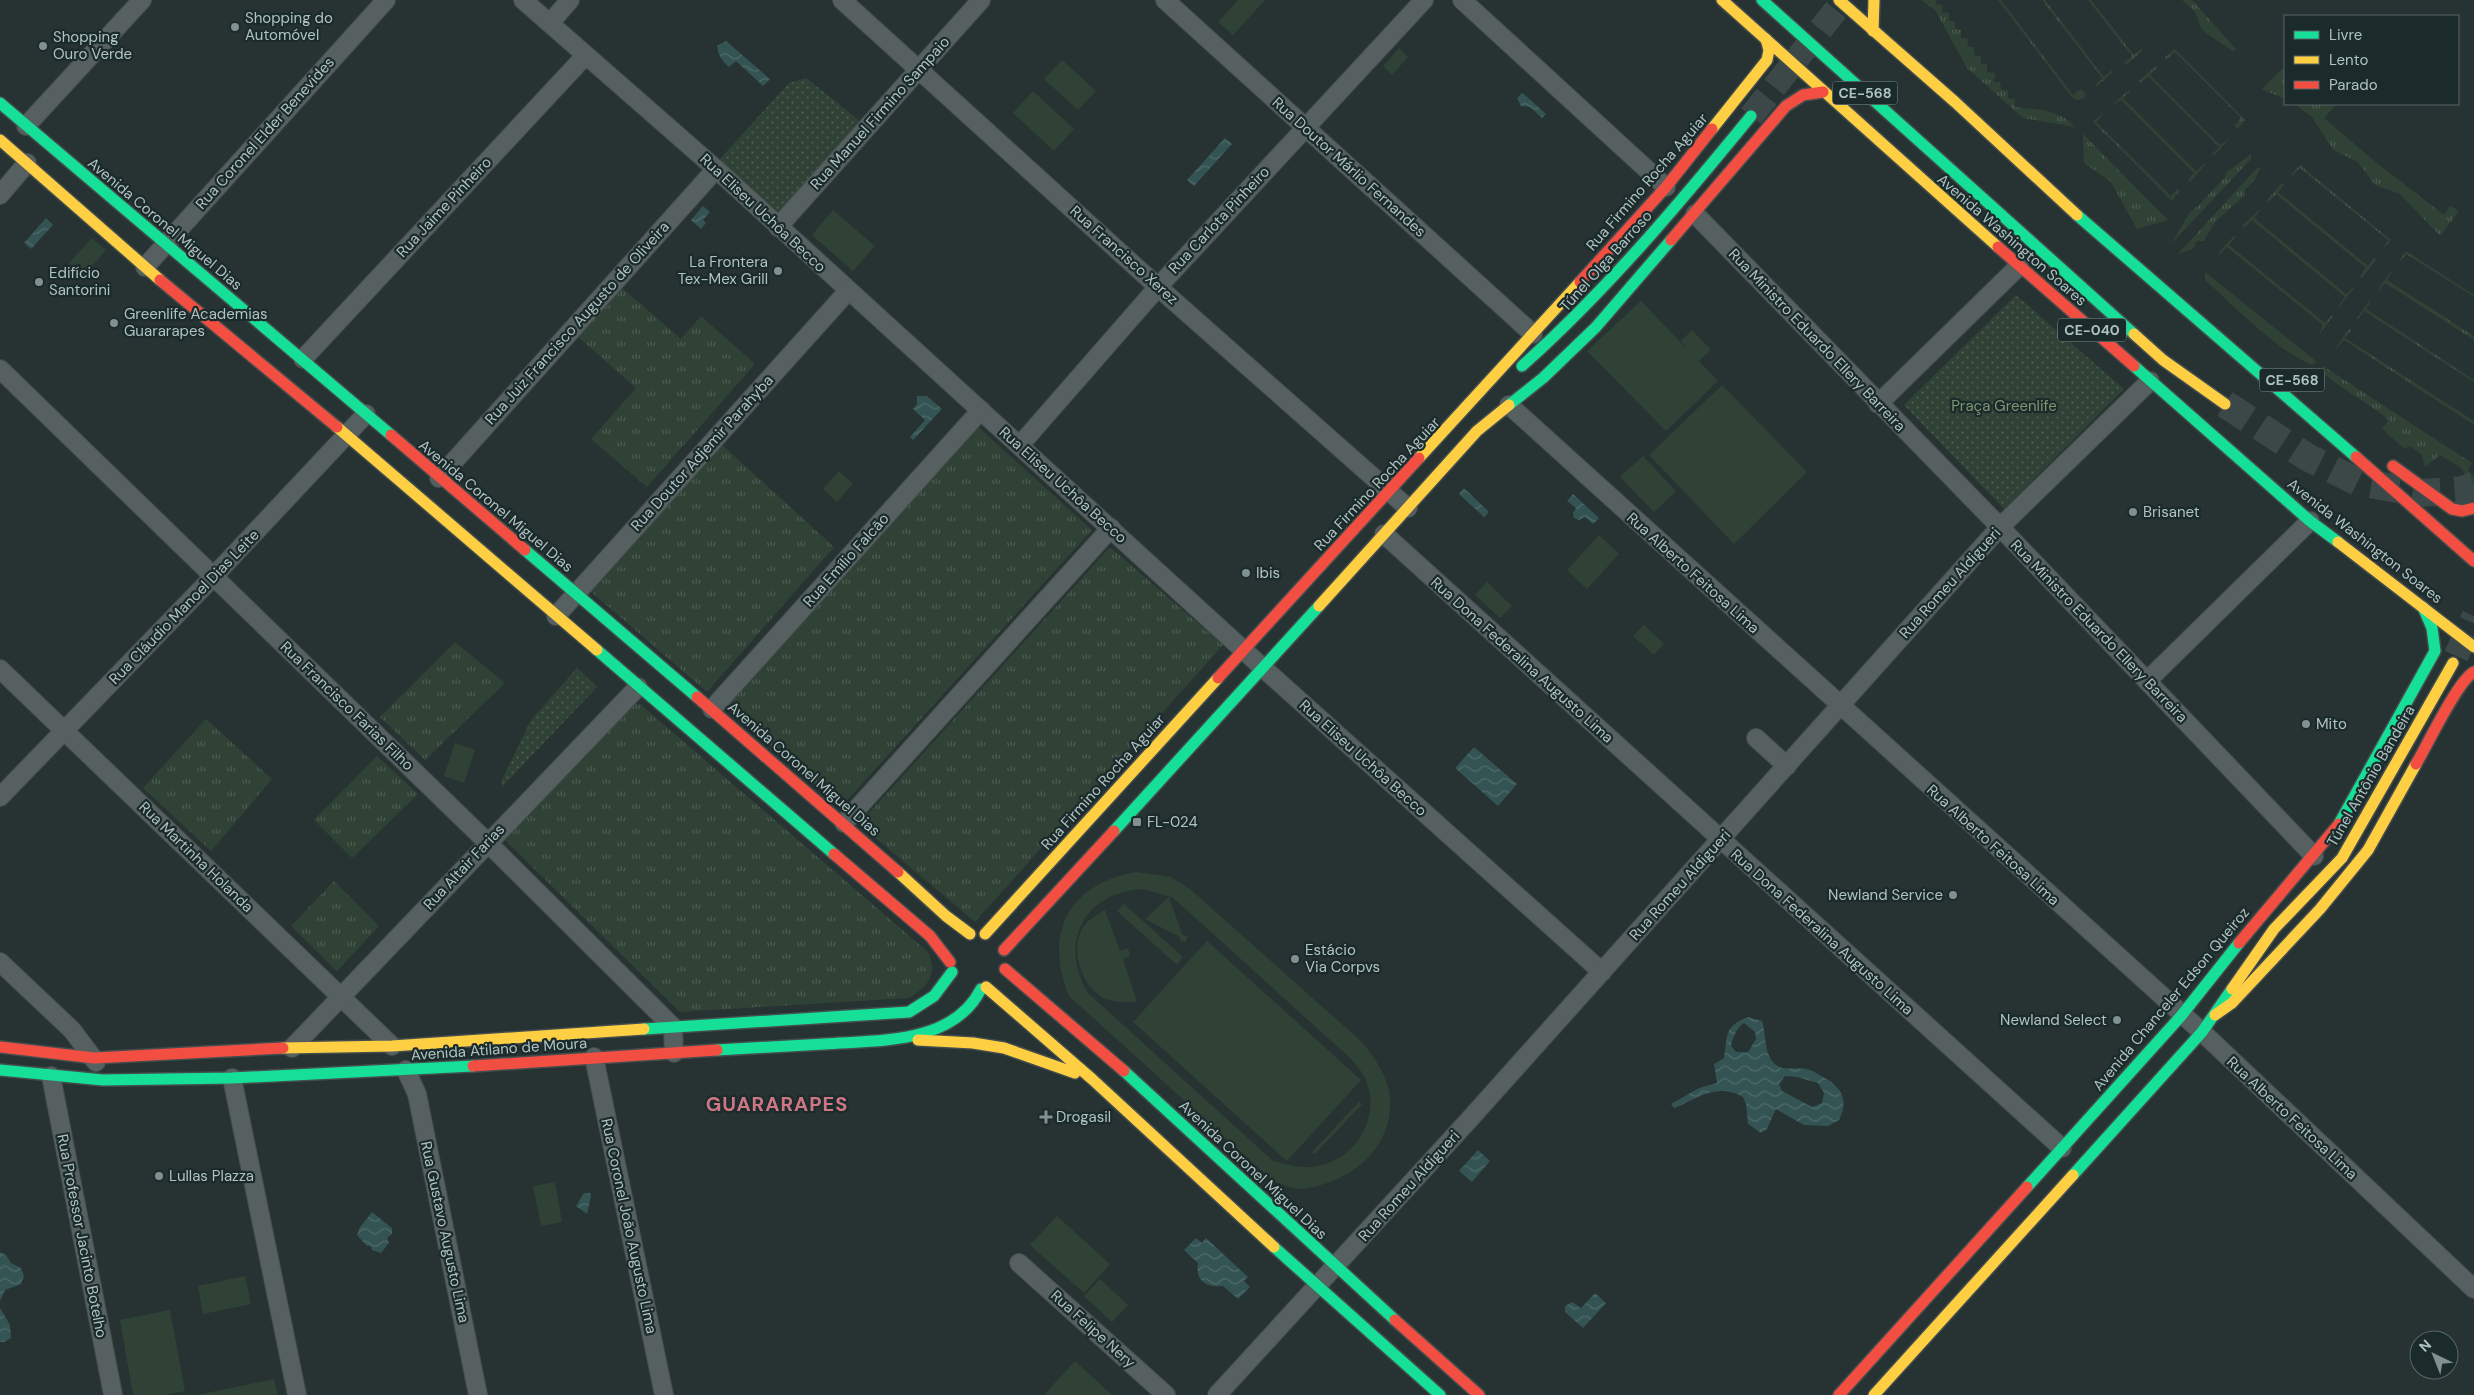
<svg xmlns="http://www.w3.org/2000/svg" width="2474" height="1395" font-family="'DM Sans',sans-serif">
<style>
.grass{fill:url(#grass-tufts)}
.park{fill:url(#park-dots)}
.pitch{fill:#304236;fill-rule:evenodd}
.water{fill:url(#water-waves);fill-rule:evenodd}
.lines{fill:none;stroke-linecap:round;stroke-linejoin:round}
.secondary-tunnel{stroke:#3c4848;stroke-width:25;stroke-dasharray:25 12;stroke-linecap:butt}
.highway-tunnel{stroke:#3c4848;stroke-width:28;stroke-dasharray:28 14;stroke-linecap:butt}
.street-casing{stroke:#444d4d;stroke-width:20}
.fast-casing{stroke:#444d4d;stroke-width:14}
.slow-casing{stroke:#444d4d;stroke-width:14}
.jam-casing{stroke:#444d4d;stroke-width:14}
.street{stroke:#576060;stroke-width:18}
.fast{stroke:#16e098;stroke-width:11}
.slow{stroke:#ffcf43;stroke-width:11}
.jam{stroke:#f24e42;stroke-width:11}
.poi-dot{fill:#819090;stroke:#1b2b2b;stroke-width:2}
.labels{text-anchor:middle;stroke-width:4.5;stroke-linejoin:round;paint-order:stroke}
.shield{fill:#1b2b2b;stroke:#849595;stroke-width:1}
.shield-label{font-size:14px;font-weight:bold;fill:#b1c2c3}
.poi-label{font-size:15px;fill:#b1c2c3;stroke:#1b2b2b;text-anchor:start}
.street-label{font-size:15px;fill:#b1c2c3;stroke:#1b2b2b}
.park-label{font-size:15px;fill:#7f9672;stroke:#1b2b2b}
.district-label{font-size:20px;font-weight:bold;letter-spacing:1px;fill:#ce7683;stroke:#1b2b2b}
</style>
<defs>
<pattern id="grass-tufts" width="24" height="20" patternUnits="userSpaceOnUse" patternTransform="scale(1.25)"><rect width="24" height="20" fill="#304236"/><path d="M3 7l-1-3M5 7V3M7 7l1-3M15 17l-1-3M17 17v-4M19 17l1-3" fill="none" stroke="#4c5c51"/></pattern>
<pattern id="park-dots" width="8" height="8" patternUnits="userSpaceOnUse" patternTransform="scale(1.25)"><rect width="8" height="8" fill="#304236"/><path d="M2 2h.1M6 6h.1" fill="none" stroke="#4c5c51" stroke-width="1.8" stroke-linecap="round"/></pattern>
<pattern id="water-waves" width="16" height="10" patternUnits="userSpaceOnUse" patternTransform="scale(1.25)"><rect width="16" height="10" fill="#345454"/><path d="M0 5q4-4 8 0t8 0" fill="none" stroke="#4f6b6b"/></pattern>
</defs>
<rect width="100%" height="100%" fill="#273232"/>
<g class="grass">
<path d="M1921 0H1936V4L1943 5 1942 12 1949 13V21H1955V29L1961 30V38L1968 39 1967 47H1974V55L1981 56V64H1987V72L1995 73 1994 82H2000L2001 90H2008V98L2015 99V107C2039 110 2059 109 2075 127L2023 118 1967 68 1935 10Z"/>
<path d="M1998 0H2001L2073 95 2081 89 2086 94 2083 99 2076 100 2071 96Z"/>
<path d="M2042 0H2045L2104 77 2112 70 2113 72 2096 87 2095 85 2102 78Z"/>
<path d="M2088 0H2091L2134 55 2141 49 2143 50 2126 65 2124 63 2132 56Z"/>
<path d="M2182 0H2192L2236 49 2234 52 2202 30 2195 12Z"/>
<path d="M2175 49 2245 120 2238 129 2234 126 2241 118 2175 52 2167 59 2165 57Z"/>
<path d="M2156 66 2157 67 2150 75 2220 145 2229 139 2214 156 2212 154 2219 147 2148 76 2141 83 2139 81Z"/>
<path d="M2285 66V99L2262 89Z"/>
<path d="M2129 90 2130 91 2123 98 2196 171 2204 164 2205 165 2190 182 2188 180 2194 173 2121 100 2112 105Z"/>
<path d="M2294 104H2337L2324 118 2378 164 2444 215 2450 206 2459 211 2440 236 2400 194 2375 185 2358 162 2333 150 2312 117Z"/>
<path d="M2102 114 2103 115 2096 122 2171 196 2177 189 2180 190 2172 201 2093 122Z"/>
<path d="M2083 134 2168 220 2137 229 2111 182 2084 163Z"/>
<path d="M2251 154V159L2171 244 2190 212 2198 206 2225 177 2226 173Z"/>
<path d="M2300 165 2391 240 2383 249 2388 240 2300 168 2292 176 2291 174Z"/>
<path d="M2261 167 2255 179 2245 190 2244 196 2215 222 2204 241H2197L2193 249 2178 254 2257 168Z"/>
<path d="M2282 183 2284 185 2278 192 2368 266 2374 258 2376 260 2362 278 2360 277 2366 268 2276 194 2269 202 2267 200Z"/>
<path d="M2259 210 2260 211 2254 218 2346 294 2353 287 2354 288 2340 306 2339 305 2345 297 2252 220 2244 228 2242 226Z"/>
<path d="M2234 236 2236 237 2229 245 2325 323 2332 315 2333 316 2319 335 2323 325 2227 247 2220 254 2219 252Z"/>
<path d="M2406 251 2474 295V297L2406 254 2400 262 2399 261Z"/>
<path d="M2391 271 2392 272 2387 280 2474 336V340L2385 283 2379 290 2378 289Z"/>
<path d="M2205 272 2317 362 2312 365C2279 352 2233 305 2205 280Z"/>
<path d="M622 288 681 339 701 316 755 364 647 487 591 439 636 388 578 337Z"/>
<path d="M2370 300 2371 301 2366 309 2474 380V382L2364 311 2358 319 2357 318Z"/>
<path d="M2349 329 2351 330 2345 338 2474 421V425L2344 340 2337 348 2336 347Z"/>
<path d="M2323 366 2472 463 2468 470 2474 476V485L2460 467 2440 455 2425 467 2422 455 2411 447 2404 448 2382 429 2389 420C2367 402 2341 389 2319 370Z"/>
<path d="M976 425 1092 530 841 807 727 707Z"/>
<path d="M720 443 834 547 707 692 590 591Z"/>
<path d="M1110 547 1223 645 975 922 859 824Z"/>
<path d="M455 642 505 683 425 760 380 717Z"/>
<path d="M640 704 928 952C939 976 927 986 909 998L680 1012 505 840 630 705Z"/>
<path d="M206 719 272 779 211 851 143 788Z"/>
<path d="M377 756 418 794 352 858 314 820Z"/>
<path d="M334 881 379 926 337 971 291 926Z"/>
</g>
<g class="park">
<path d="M806 78 865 125 781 217 718 161 789 83Z"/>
<path d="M2016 295 2124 389 2004 509 1904 405Z"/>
<path d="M577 668 597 687 502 787V780L531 720Z"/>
</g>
<g class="pitch">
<path d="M1238 0H1265L1233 35 1218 22Z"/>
<path d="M1399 48 1408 57 1392 75 1383 66Z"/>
<path d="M1062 60 1096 91 1078 110 1044 79Z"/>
<path d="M1033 91 1074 129 1054 151 1013 113Z"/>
<path d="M833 210 875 246 853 271 812 235Z"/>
<path d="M92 238 106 250 83 276 69 263Z"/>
<path d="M1641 301 1690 352 1681 341 1692 330 1711 350 1699 361 1718 381 1666 431 1587 351Z"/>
<path d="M1722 385 1807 472 1734 544 1649 455Z"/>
<path d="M1643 456 1676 491 1654 512 1620 477Z"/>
<path d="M839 471 853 484 837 502 823 489Z"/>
<path d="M1599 535 1619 554 1587 589 1567 570Z"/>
<path d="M1487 582 1512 606 1500 618 1475 595Z"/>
<path d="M1644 625 1664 644 1654 655 1633 636Z"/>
<path d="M455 743 475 750 464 783 444 776Z"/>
<path d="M1137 872 1171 877 1190 889 1363 1043C1375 1059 1388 1076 1390 1097 1393 1140 1363 1172 1324 1184 1315 1187 1303 1190 1294 1188 1286 1187 1279 1183 1272 1180L1069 996C1043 933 1069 883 1137 872ZM1143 889 1171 897 1180 904 1350 1058C1357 1066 1364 1073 1367 1083 1381 1122 1351 1164 1311 1167 1298 1168 1286 1164 1273 1161L1088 993C1058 943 1084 892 1143 889Z"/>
<path d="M1169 897 1182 934 1188 937 1185 942 1180 940V937L1145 919Z"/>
<path d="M1124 904 1183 957 1177 965 1117 911Z"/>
<path d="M1105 910 1120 951 1128 948 1130 956 1123 959 1137 1002C1127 1002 1117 1003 1106 999 1084 990 1071 955 1080 933 1085 921 1095 916 1105 910Z"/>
<path d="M1207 941 1361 1080 1287 1161 1133 1022Z"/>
<path d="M1359 1102 1362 1104 1315 1154 1312 1152Z"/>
<path d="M555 1182 562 1222 541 1226 533 1186Z"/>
<path d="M1057 1216 1110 1264 1084 1293 1030 1245Z"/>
<path d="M245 1276 251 1304 203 1314 198 1286Z"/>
<path d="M1100 1279 1128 1305 1112 1322 1084 1296Z"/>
<path d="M170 1310 185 1391 166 1395H133L120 1320Z"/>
<path d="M1075 1361 1112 1395H1044Z"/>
<path d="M274 1379 278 1395H197Z"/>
</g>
<g class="water">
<path d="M726 41 770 79 763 86 736 61 729 67C722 61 718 55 717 46Z"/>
<path d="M1522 93 1525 95 1546 114 1542 118 1530 107 1521 106 1517 98Z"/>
<path d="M1225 138 1232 144 1194 186 1187 180Z"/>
<path d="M703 206 710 212 703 220 706 223 701 229 691 220Z"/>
<path d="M46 218 53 225 31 249 24 243Z"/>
<path d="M917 396H927L942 409 913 440 910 437 925 420 913 409 917 404Z"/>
<path d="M1464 488 1489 512 1484 517 1459 494Z"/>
<path d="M1573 494 1599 518 1593 524 1585 517 1579 520 1574 518 1573 513 1576 508 1567 501Z"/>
<path d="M1474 747 1517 784 1498 806 1455 768Z"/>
<path d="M1748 1017 1762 1021C1766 1033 1764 1052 1773 1062 1781 1072 1795 1067 1806 1069 1812 1070 1818 1074 1823 1077 1842 1087 1849 1101 1839 1120L1828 1126 1804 1125 1776 1109 1767 1129 1761 1133 1748 1124 1746 1104 1743 1097C1716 1082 1698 1099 1674 1108L1671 1104 1699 1088 1717 1083 1714 1064 1724 1058C1728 1035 1723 1027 1748 1017ZM1744 1023 1755 1032 1756 1039 1748 1052H1736L1731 1046C1733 1037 1736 1029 1744 1023ZM1785 1076 1797 1077 1818 1083 1824 1093 1822 1103 1812 1107 1782 1091 1779 1084Z"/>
<path d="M1478 1150 1490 1161 1472 1182 1459 1171Z"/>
<path d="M584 1193H590L591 1196 587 1214 576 1206Z"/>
<path d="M372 1212 392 1228V1234L387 1238 389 1243 381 1253 372 1250 371 1246H367L357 1235 360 1227Z"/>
<path d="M1196 1238 1202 1243 1206 1238 1248 1277 1244 1281 1250 1287 1238 1299 1223 1286C1206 1288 1195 1281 1198 1263L1184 1250Z"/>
<path d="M0 1252 6 1255 11 1263 21 1268 24 1276 21 1284 5 1290 0 1301Z"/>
<path d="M1595 1293 1606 1303 1583 1328 1565 1312V1306L1572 1302 1581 1308Z"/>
<path d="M0 1308 10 1325 11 1338 4 1342H0Z"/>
</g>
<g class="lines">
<g class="secondary-tunnel">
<path d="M1751 116 1844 0"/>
<path d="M2456 656 2474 616"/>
</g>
<path class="highway-tunnel" d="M2225 404 2307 457 2358 482 2421 493 2463 490 2474 486"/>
<defs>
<g id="street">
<path d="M523 0 716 169 1262 667 1602 972"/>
<path d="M842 0 1158 287 1408 508"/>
<path d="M1165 0 1533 334"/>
<path d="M1462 0 1666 187"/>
<path d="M550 23 570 0"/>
<path d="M26 126 142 0"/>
<path d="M0 195 27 163"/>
<path d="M1695 214 2000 527 2314 856"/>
<path d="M778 227 981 0"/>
<path d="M145 267 386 0"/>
<path d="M303 359 586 55"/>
<path d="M0 369 487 842 673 1027 674 1053"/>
<path d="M1878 404 2019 266"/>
<path d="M1509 405 2202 1032 2474 1289"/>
<path d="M1020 445 1158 287 1424 0"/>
<path d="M439 478 716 169"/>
<path d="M1384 534 2062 1148"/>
<path d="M556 616 848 291"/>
<path d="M0 669 392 1046"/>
<path d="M2147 681 2310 521"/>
<path d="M712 709 981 410"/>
<path d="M1756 738 1787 766"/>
<path d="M0 797 213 577 366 414"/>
<path d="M844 823 1111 528"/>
<path d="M0 962 72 1030 96 1062"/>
<path d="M292 1048 638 687"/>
<path d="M594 1057 664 1395"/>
<path d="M406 1070 417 1094 478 1395"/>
<path d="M51 1076 113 1395"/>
<path d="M232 1078 297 1395"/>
<path d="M1019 1263 1166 1395"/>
<path d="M1217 1395 1468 1121 2000 527 2150 381"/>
</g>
<g id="fast">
<path d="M1762 0 2134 334"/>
<path d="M0 103 391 435"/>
<path d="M2077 215 2356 457"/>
<path d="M1522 366C1607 290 1679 204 1751 116"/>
<path d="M2134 366 2310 521 2338 542"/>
<path d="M1509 405 1543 378 1596 327 1671 240"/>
<path d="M525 550 697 697"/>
<path d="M597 650 834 854"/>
<path d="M2339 824 2435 651 2432 628 2423 607"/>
<path d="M1114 831 1319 606"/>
<path d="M644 1029 909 1012 934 996 952 972"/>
<path d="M717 1050C752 1048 788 1046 824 1044 877 1040 953 1045 981 989"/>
<path d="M0 1070 103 1080 232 1078 473 1066"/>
<path d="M1124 1071 1395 1320"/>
<path d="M2073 1175 2202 1032 2232 989"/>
<path d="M2027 1187 2181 1016 2239 943"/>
<path d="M1274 1247 1440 1395"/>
</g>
<g id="slow">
<path d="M1722 0 1998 247"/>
<path d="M1839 0 1955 102 2077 215"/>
<path d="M1873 31 1874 0"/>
<path d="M1712 129 1767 60 1769 50 1766 39"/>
<path d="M0 140 160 280"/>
<path d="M2134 334 2163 360 2225 404"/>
<path d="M337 427 597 650"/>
<path d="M1419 458 1580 282"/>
<path d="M2338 542 2474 647"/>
<path d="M1319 606 1477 431 1509 405"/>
<path d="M898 872 946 916 970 934"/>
<path d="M985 934 1218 678"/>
<path d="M986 987 1092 1079 1274 1247"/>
<path d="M2232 989 2274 929 2342 858 2453 663"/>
<path d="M2215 1015 2232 1003 2320 909 2368 850 2416 764"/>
<path d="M918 1040 973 1043 1004 1048 1075 1073"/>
<path d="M283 1048 392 1046 644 1029"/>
<path d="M1874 1395 2073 1175"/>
</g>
<g id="jam">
<path d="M1671 240 1786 106 1803 95 1823 92"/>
<path d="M1998 247 2134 366"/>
<path d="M160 280 337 427"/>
<path d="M1580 282 1666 187 1712 129"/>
<path d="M391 435 525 550"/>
<path d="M2356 457 2474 561"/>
<path d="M2393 466 2452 509 2462 511 2474 508"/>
<path d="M1218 678 1419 458"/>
<path d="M697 697 898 872"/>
<path d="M2416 764C2427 746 2458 680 2474 672"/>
<path d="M834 854 930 936 950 962"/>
<path d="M2239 943 2339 824"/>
<path d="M1004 950 1114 831"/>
<path d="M1005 969 1124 1071"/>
<path d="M0 1047 94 1058 283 1048"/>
<path d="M473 1066 717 1050"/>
<path d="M1395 1320 1479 1395"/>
<path d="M1839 1395 2027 1187"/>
</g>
</defs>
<use href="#street" class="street-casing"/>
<use href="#fast" class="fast-casing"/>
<use href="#slow" class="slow-casing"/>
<use href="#jam" class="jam-casing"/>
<use href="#street" class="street"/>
<use href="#fast" class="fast"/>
<use href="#slow" class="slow"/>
<use href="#jam" class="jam"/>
</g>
<g class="poi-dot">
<circle cx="235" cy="27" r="5"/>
<circle cx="43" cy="46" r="5"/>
<circle cx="778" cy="271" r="5"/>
<circle cx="39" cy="282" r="5"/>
<circle cx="114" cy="323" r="5"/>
<circle cx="2133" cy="512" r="5"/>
<circle cx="1246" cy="573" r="5"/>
<circle cx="2306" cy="724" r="5"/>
<rect x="1132" y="817" width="10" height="10" rx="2.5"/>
<circle cx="1953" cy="895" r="5"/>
<circle cx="1295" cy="959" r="5"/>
<circle cx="2117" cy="1020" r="5"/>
<path d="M1043.5 1109.5h5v5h5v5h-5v5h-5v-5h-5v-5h5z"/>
<circle cx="159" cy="1176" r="5"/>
</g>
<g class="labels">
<g class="shield">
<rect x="1832.5" y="81.5" width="65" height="23" rx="4"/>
<rect x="2058" y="318.5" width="68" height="23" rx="4"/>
<rect x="2259.5" y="368.5" width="65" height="23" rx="4"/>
</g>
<g class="shield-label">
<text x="1865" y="98">CE-568</text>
<text x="2092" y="335">CE-040</text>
<text x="2292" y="385">CE-568</text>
</g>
<g class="poi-label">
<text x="245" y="23">Shopping do<tspan x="245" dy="17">Automóvel</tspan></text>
<text x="53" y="42">Shopping<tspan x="53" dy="17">Ouro Verde</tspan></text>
<text x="768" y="267" text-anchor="end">La Frontera<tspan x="768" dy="17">Tex-Mex Grill</tspan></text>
<text x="49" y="278">Edifício<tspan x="49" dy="17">Santorini</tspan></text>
<text x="124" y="319">Greenlife Academias<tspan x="124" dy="17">Guararapes</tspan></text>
<text x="2143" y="517">Brisanet</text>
<text x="1256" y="578">Ibis</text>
<text x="2316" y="729">Mito</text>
<text x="1147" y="827">FL-024</text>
<text x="1943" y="900" text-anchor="end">Newland Service</text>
<text x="1305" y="955">Estácio<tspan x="1305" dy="17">Via Corpvs</tspan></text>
<text x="2107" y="1025" text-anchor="end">Newland Select</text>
<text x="1056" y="1122">Drogasil</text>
<text x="169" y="1181">Lullas Plazza</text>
</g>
<g class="street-label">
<text transform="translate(880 113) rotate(-48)" y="5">Rua Manuel Firmino Sampaio</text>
<text transform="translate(265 133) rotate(-48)" y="5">Rua Coronel Elder Benevides</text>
<text transform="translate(1349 167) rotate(42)" y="5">Rua Doutor Márlio Fernandes</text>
<text transform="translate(1647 182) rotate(-49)" y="5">Rua Firmino Rocha Aguiar</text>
<text transform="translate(444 207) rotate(-47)" y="5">Rua Jaime Pinheiro</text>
<text transform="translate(763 213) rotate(43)" y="5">Rua Eliseu Uchôa Becco</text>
<text transform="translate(1219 220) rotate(-47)" y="5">Rua Carlota Pinheiro</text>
<text transform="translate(165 224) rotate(40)" y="5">Avenida Coronel Miguel Dias</text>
<text transform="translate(2012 240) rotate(41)" y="5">Avenida Washington Soares</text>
<text transform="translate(1124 255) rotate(42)" y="5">Rua Francisco Xerez</text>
<text transform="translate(1606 261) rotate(-48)" y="5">Túnel Olga Barroso</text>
<text transform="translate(577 323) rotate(-48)" y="5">Rua Juiz Francisco Augusto de Oliveira</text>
<text transform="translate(1817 340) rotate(46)" y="5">Rua Ministro Eduardo Ellery Barreira</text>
<text transform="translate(702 453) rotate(-48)" y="5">Rua Doutor Adjemir Parahyba</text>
<text transform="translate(1377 484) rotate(-47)" y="5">Rua Firmino Rocha Aguiar</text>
<text transform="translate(1063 485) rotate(42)" y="5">Rua Eliseu Uchôa Becco</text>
<text transform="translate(496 506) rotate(40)" y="5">Avenida Coronel Miguel Dias</text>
<text transform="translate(2365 541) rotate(38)" y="5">Avenida Washington Soares</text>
<text transform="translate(846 560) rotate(-48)" y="5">Rua Emílio Falcão</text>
<text transform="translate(1693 573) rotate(42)" y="5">Rua Alberto Feitosa Lima</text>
<text transform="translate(1950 583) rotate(-48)" y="5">Rua Romeu Aldigueri</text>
<text transform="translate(184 607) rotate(-46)" y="5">Rua Cláudio Manoel Dias Leite</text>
<text transform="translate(2099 631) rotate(46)" y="5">Rua Ministro Eduardo Ellery Barreira</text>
<text transform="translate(1522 660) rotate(42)" y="5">Rua Dona Federalina Augusto Lima</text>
<text transform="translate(347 706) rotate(44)" y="5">Rua Francisco Farias Filho</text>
<text transform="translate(1363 758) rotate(42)" y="5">Rua Eliseu Uchôa Becco</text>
<text transform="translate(804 769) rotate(41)" y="5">Avenida Coronel Miguel Dias</text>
<text transform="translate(2371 776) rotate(-60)" y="5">Túnel Antônio Bandeira</text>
<text transform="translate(1103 782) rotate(-48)" y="5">Rua Firmino Rocha Aguiar</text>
<text transform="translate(1993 845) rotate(42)" y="5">Rua Alberto Feitosa Lima</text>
<text transform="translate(196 857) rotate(44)" y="5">Rua Martinha Holanda</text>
<text transform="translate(464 867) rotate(-47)" y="5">Rua Altair Farias</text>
<text transform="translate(1680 885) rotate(-48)" y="5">Rua Romeu Aldigueri</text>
<text transform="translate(1822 932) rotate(42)" y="5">Rua Dona Federalina Augusto Lima</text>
<text transform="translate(2171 999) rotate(-50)" y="5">Avenida Chanceler Edson Queiroz</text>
<text transform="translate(499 1049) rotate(-4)" y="5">Avenida Atilano de Moura</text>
<text transform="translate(2292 1118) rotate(43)" y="5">Rua Alberto Feitosa Lima</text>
<text transform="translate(1253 1170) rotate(43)" y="5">Avenida Coronel Miguel Dias</text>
<text transform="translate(1409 1186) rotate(-48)" y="5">Rua Romeu Aldigueri</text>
<text transform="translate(629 1226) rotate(78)" y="5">Rua Coronel João Augusto Lima</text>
<text transform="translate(445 1232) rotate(78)" y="5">Rua Gustavo Augusto Lima</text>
<text transform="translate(82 1236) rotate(79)" y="5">Rua Professor Jacinto Botelho</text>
<text transform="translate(1093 1329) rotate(42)" y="5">Rua Felipe Nery</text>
</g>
<g class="park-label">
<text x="2004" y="411">Praça Greenlife</text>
</g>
<g class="district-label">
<text x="777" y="1111">GUARARAPES</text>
</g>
</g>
<rect x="2284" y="15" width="175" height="90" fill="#1b2b2b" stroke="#576768"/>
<rect x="2294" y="31" width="25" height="8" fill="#16e098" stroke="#576768"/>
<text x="2329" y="40" font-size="15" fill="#b1c2c3">Livre</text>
<rect x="2294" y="56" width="25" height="8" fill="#ffcf43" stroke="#576768"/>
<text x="2329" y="65" font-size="15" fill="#b1c2c3">Lento</text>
<rect x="2294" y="81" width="25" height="8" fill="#f24e42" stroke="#576768"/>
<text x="2329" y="90" font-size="15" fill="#b1c2c3">Parado</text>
<g transform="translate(2434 1355) rotate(317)"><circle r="24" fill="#1b2b2b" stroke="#576768"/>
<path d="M0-4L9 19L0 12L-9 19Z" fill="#819090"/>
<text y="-8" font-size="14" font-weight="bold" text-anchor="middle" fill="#b1c2c3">N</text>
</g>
</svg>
